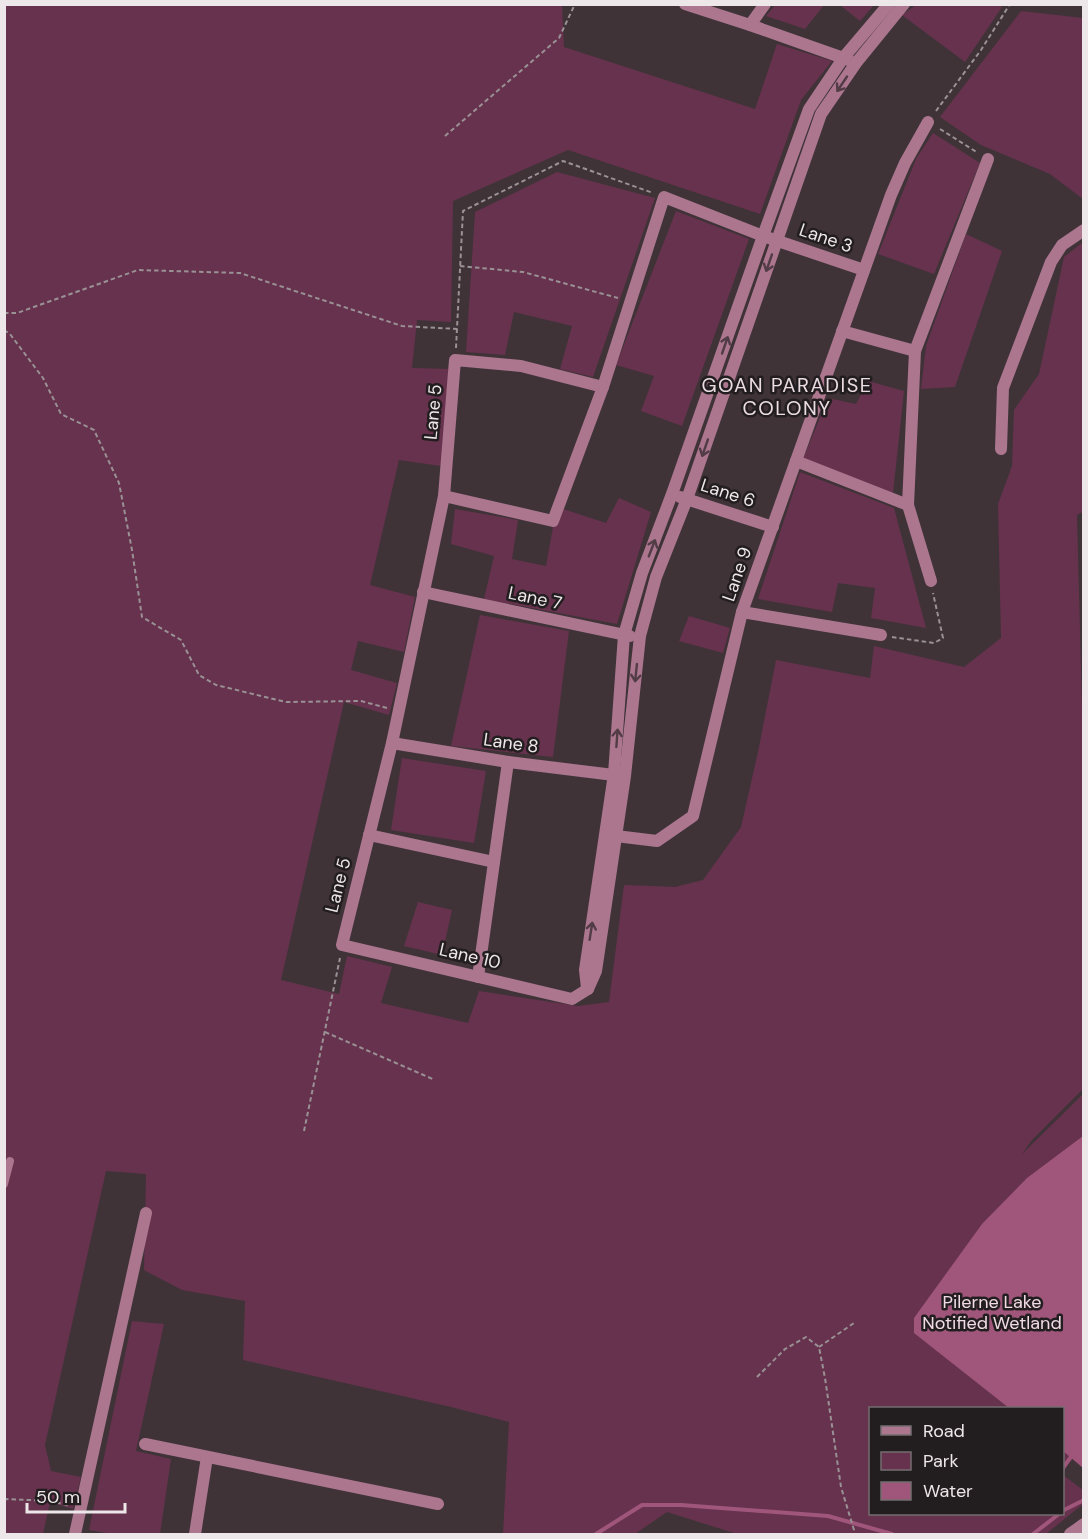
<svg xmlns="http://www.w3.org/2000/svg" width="1088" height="1539" font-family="'DM Sans',sans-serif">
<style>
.green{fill:#67324d}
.water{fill:#9f567a}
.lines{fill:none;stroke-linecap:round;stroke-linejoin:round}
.stream{stroke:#9f567a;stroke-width:4}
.path{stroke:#9a9195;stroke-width:2;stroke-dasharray:4.5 3;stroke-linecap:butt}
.service{stroke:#ab768e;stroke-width:8}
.minor{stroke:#ab768e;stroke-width:12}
.tertiary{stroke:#ab768e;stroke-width:12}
.oneway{stroke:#523c46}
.labels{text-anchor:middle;stroke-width:5;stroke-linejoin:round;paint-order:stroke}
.street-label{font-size:18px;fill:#eee7ea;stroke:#221d1f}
.park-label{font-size:18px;fill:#f1dbe5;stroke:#221d1f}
.neighbourhood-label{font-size:20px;letter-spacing:1.5px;fill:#eadce2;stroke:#221d1f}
</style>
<rect width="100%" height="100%" fill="#3f3338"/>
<g class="green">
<path d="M995 4 1002 7 965 62 902 15 916 5Z"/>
<path d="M5 5H562L564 47 755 109 777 44 832 61 801 100 760 214 568 150 453 201 451 322 417 320 412 368 449 369 441 466 399 460 370 585 415 597 404 652 358 641 351 670 397 683 389 715 344 702 281 980 339 994 347 956 392 967 381 1003 468 1023 479 991 578 1006 609 1002 624 885 675 887 703 880 741 827 758 752 776 660 870 678 874 646 964 667 1001 638 998 504 1012 466 1014 410 1039 374 1064 257 1083 242 1084 511 1077 515 1082 707 1084 710 1083 1089 1032 1140 1022 1154 1083 1094V1470L1076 1455 1065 1467 1063 1464 1062 1408H870V1514H1062L1063 1475 1083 1490V1504L1046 1534H737L667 1512 635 1534H503L509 1422 451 1407 243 1360 245 1301 182 1290 144 1270 146 1174 106 1171 45 1445 51 1471 81 1477 73 1509 50 1502 43 1534H5Z"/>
<path d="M775 5V4L824 5 805 29 766 16Z"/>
<path d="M840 5H874L860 21Z"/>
<path d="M1021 11 1083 18V199L1050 174 981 145 940 117Z"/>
<path d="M933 133 980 163 934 274 878 254 916 159Z"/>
<path d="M557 172 655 198 593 377 560 369 572 326 514 312 505 355 466 352 475 212Z"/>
<path d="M676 211 749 239 682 426 641 411 654 376 616 365Z"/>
<path d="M966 234 1002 251 955 387 921 389 926 346Z"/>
<path d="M868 381 904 391 893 493 803 459 828 398 856 404Z"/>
<path d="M800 472 894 508 926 628 871 618 875 588 838 583 832 612 758 599Z"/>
<path d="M619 498 651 512 617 624 484 599 494 556 451 544 455 509 518 520 512 559 546 566 553 527 563 509 606 523Z"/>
<path d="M480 615 569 631 553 757 451 746Z"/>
<path d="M689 616 730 628 723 653 679 641Z"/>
<path d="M402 758 486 771 474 843 391 830Z"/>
<path d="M418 902 452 910 442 955 404 946Z"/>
<path d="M132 1321 164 1324 136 1451 171 1459 160 1534H113L89 1530Z"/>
</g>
<path class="water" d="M1083 1136 1084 1468H1083L1063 1451 1062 1408H1009L914 1333V1318L982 1224 1027 1178Z"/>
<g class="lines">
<g class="stream">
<path d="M1062 1472 1063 1468 1073 1454"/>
<path d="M1062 1511 1084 1500"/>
<path d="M596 1534 642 1505H681L828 1516 892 1534"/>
<path d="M1033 1534 1059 1514"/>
</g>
<g class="path">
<path d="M936 111 981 50 1010 4"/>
<path d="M940 129 978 153"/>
<path d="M445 136 559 38 575 4"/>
<path d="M460 266 523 272 618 298"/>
<path d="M4 313H17L138 270 240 273 402 326 457 329"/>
<path d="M4 330 10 334 43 378 61 414 94 430 119 483 132 550 142 617 181 640 199 675 216 685 286 702 361 701 387 708"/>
<path d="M456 348 463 211 563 161 653 193"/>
<path d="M892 637 934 643 943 638 933 593"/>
<path d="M325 1032 435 1080"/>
<path d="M304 1131 340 958"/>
<path d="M819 1347 854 1323"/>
<path d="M757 1377 785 1349 806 1337 819 1347 825 1378 841 1487 854 1530V1534"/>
<path d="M4 1499 52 1501 69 1506"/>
</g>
<path class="service" d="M4 1184 10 1161"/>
<g class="minor">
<path d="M685 4 750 25 849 60"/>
<path d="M750 25 765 4"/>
<path d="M842 331 915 351"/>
<path d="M1001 449 1003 388 1051 262 1062 245 1084 230"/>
<path d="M796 461 908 505"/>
<path d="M444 496 553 521 603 387 664 197 763 236 864 270"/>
<path d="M680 497 773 527"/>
<path d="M931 581 908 505 915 351 988 159"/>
<path d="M423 592 630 636"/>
<path d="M742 612 881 635"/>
<path d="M392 743 508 762 622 776"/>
<path d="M369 835 494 862"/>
<path d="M616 836 657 841 693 816 742 612 891 195 905 163 928 122"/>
<path d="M478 977 508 762"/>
<path d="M587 988 585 970 614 774 624 635 642 573 672 494 763 236 809 109 844 57 889 4"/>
<path d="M588 989 596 971 625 776 640 636 656 577 687 499 821 114 856 63 904 4"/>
<path d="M588 989 572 999 342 945 392 743 444 496 455 360 521 366 603 387"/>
<path d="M145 1444 438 1504"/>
<path d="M75 1534 146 1213"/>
<path d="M195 1534 207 1457"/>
</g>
<path class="tertiary" d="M1070 1534 1084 1524"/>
</g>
<defs><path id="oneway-shaft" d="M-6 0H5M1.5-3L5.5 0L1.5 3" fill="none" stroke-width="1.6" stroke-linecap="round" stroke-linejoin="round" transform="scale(1.5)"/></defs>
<g class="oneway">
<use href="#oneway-shaft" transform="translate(842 84) rotate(124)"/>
<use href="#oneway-shaft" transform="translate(769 263) rotate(109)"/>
<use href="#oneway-shaft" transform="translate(725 345) rotate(-71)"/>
<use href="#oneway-shaft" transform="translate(705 448) rotate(109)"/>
<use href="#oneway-shaft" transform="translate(652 548) rotate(-69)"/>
<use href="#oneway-shaft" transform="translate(636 673) rotate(96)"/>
<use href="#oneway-shaft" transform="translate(617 738) rotate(-86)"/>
<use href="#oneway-shaft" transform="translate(591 931) rotate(-81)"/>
</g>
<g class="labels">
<g class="street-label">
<text transform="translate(826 238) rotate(19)" y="6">Lane 3</text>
<text transform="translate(433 412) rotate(-85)" y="6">Lane 5</text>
<text transform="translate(728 493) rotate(18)" y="6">Lane 6</text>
<text transform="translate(737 574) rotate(-71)" y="6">Lane 9</text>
<text transform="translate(535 598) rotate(12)" y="6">Lane 7</text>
<text transform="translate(511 743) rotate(8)" y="6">Lane 8</text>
<text transform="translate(338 885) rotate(-76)" y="6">Lane 5</text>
<text transform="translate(470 956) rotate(13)" y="6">Lane 10</text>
</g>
<g class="park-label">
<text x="992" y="1308">Pilerne Lake<tspan x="992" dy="21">Notified Wetland</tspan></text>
</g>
<g class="neighbourhood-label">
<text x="787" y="392">GOAN PARADISE<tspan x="787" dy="23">COLONY</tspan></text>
</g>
</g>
<rect width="1088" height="1539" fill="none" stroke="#eee7ea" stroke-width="12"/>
<rect x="869" y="1407" width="195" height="108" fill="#221d1f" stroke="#746e70" stroke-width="1.5"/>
<rect x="881" y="1426" width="30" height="9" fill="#ab768e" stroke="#746e70" stroke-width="1.5"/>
<text x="923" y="1437" font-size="18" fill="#eee7ea">Road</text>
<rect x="881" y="1452" width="30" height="18" fill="#67324d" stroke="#746e70" stroke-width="1.5"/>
<text x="923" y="1467" font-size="18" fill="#eee7ea">Park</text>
<rect x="881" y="1482" width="30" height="18" fill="#9f567a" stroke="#746e70" stroke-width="1.5"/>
<text x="923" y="1497" font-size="18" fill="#eee7ea">Water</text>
<path d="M27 1503v9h98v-9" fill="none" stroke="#eee7ea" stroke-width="3"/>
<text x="36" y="1503" font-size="18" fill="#eee7ea" stroke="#221d1f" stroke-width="4.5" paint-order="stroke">50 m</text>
</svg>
